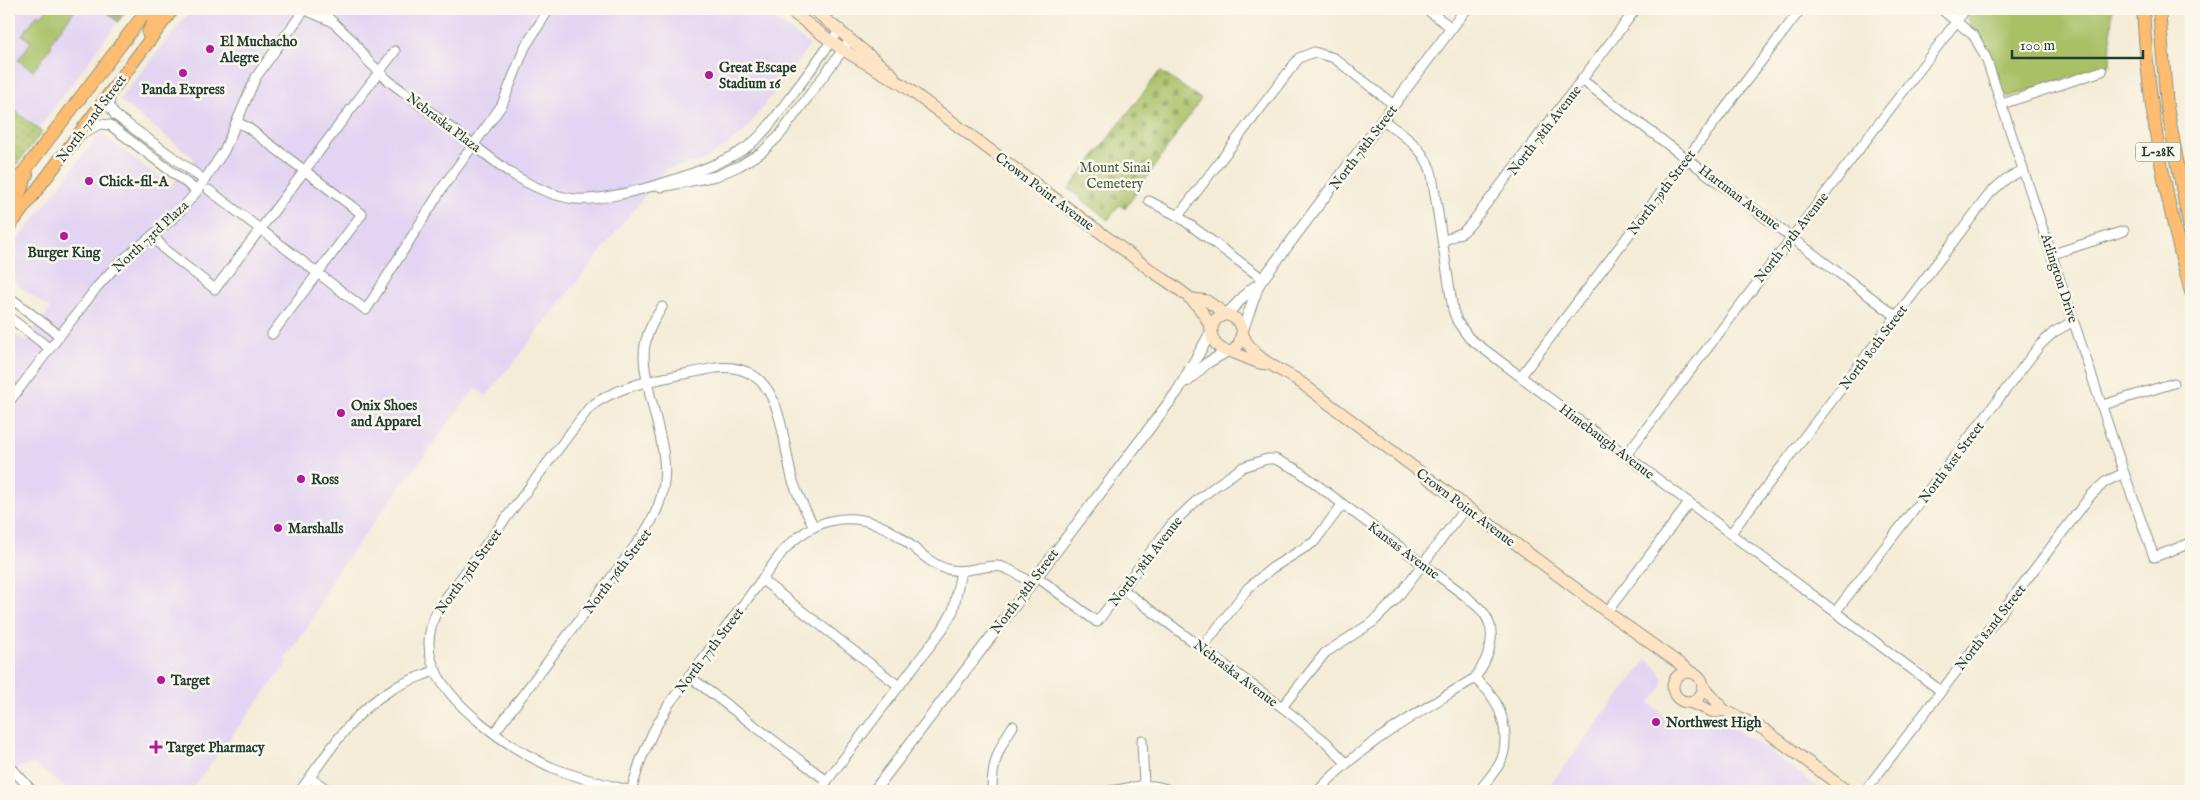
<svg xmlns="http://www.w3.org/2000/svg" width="2200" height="800" font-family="'IM FELL English',serif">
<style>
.built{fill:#e2d4f3}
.grass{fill:url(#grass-dots);stroke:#647e4c}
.forest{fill:url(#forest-crowns);stroke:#527247}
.cemetery{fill:url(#cemetery-stones);stroke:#647e4c}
.park{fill:#a9c065;stroke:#647e4c}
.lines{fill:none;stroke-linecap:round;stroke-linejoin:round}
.minor-casing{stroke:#8a9486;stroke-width:11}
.tertiary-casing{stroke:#8a9486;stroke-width:12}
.secondary-casing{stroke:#8a9486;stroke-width:13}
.primary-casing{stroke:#8a9486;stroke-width:14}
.minor{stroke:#fff;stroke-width:9}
.tertiary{stroke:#fff;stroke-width:10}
.secondary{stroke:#fee4c5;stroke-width:11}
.primary{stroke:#fdbc6f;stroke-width:12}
.poi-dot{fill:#b5179e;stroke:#fbf7ec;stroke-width:2}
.labels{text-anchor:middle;stroke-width:5;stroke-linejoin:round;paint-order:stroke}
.shield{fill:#fbf7ec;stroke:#61756b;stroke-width:1}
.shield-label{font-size:12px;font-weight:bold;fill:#1f3d34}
.poi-label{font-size:14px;font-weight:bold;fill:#1f3d34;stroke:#fbf7ec;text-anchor:start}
.street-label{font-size:14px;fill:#1f3d34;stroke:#fbf7ec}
.park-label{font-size:14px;fill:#425e40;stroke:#fbf7ec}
</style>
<defs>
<pattern id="grass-dots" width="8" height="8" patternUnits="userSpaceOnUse" patternTransform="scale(1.25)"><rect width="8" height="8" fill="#a9c065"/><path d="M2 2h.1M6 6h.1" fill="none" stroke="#899d54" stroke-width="1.8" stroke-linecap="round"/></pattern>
<pattern id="forest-crowns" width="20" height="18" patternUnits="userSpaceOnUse" patternTransform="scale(1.25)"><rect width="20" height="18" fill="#86a65a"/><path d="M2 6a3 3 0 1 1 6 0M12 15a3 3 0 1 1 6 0" fill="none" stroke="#6d884b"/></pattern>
<pattern id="cemetery-stones" width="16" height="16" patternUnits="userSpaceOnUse" patternTransform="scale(1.25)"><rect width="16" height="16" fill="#a9c065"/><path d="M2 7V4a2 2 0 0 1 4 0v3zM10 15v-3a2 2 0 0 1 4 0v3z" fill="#899d54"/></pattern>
</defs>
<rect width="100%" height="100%" fill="#fbf7ec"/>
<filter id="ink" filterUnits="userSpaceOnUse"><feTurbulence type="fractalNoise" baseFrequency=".02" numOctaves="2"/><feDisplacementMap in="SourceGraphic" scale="10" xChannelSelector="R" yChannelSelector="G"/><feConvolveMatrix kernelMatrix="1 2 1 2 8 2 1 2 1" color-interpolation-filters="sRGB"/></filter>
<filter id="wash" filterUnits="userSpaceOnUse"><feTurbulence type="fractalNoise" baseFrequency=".0096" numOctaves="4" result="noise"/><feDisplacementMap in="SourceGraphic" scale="20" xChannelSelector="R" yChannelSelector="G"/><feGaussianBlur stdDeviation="1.12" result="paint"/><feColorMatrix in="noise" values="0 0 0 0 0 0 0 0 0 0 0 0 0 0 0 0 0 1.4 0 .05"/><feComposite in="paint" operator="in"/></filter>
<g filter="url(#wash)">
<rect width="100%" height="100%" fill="#f4ecd7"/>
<g class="built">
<path d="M9 9H103L118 22 38 129 9 107Z"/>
<path d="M192 9H762L810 45 744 132 722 149 701 161 666 169 487 396 475 388 333 577 309 626 284 659 288 662 190 791H70L34 764 9 771V330L26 342 50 309 9 278V252L100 133 171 186 194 158 119 100Z"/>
<path d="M1647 659 1659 670 1663 680 1662 687 1650 703 1667 719 1679 713 1689 714 1738 731 1765 748 1823 791H1545Z"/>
</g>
<path class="grass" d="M9 106 42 132 9 175Z"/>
<path class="forest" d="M103 9H128L118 22Z"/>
<path class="cemetery" d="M1160 71 1201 99 1125 209 1119 205 1108 220 1069 189Z"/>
<g class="park">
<path d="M47 9 75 10 50 43 52 46 33 71 18 60 31 42 22 35 38 14 41 17Z"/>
<path d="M1974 9H2112L2110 65 2008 97 2002 92C1996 74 1992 51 1980 36 1974 28 1969 26 1968 16Z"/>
</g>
</g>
<g filter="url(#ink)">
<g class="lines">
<defs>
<g id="minor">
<path d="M319 9 352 40 368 61 389 81 509 172C529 185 551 196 575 199 612 203 723 168 751 144 766 132 777 115 788 100 806 77 823 53 840 29"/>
<path d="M1426 9 1452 28"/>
<path d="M1941 9 1974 36 1986 58 2124 473 2154 557 2191 543"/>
<path d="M1582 80 1896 316"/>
<path d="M111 93 109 105 115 115 204 180"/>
<path d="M2002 104 2102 71"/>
<path d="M1383 120C1403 135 1426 149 1432 175L1453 310 1457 321 1469 338 1941 691"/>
<path d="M236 122 247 127 362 214 272 334"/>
<path d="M83 133 100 124 110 125 197 191"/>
<path d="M661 187 716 176 739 166 762 152 779 136 851 39"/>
<path d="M209 190 366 310 443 187 502 105 525 47 549 9"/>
<path d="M1149 201 1178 216 1263 279"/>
<path d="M1178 216 1299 58 1314 52 1334 58 1394 105"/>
<path d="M153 235 165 250 215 289 395 51"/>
<path d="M1443 241 1463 232 1470 225 1636 9"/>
<path d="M2053 254 2124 231"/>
<path d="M9 297 59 335"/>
<path d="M9 317 49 348"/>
<path d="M1521 376 1801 9"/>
<path d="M9 402 97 287 119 263 176 216 197 191 224 151 256 77 305 9"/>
<path d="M2103 405 2174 383"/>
<path d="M1626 455 1966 9"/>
<path d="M1731 533 1991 192 2006 179 2023 170"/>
<path d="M1036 576 1097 622 1171 525 1195 502 1217 485 1243 467 1267 459H1275L1296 469 1468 598C1473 603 1479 607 1483 612 1500 634 1488 659 1475 678 1420 712 1362 743 1318 791"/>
<path d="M762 580 899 686"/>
<path d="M1122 589 1282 707 1326 742 1346 763"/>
<path d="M1836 611 2040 345 2054 332 2074 321"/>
<path d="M1607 612 1689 503"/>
<path d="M1202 648 1248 588 1272 568 1314 542 1342 505"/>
<path d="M689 676 827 781"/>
<path d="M1475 678C1480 684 1487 689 1491 695 1504 713 1510 742 1500 763 1494 773 1486 782 1479 791"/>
<path d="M1282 707 1325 653 1373 622 1397 598 1466 507"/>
<path d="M494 733 641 538C678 485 664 453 650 395 647 379 642 362 645 345 647 331 655 319 662 307"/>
<path d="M1142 740 1144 785"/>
<path d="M9 765 32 791"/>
<path d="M310 778 330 791"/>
<path d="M300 791C326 756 351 714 389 691 403 682 420 677 436 670"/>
<path d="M631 791 640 762 653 732 669 704 783 551C818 513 861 508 903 539 916 549 930 564 947 569 964 574 979 566 996 566 1009 567 1020 576 1031 583"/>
<path d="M632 791C604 784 577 778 551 767 511 749 446 705 432 662 426 644 430 624 439 607L589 408C621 381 675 377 715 368 782 361 780 430 792 478 797 495 806 511 814 527"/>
<path d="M819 791 942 630 953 611 961 571"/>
<path d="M992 791C992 763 998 749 1013 726"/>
<path d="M1109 791C1131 788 1150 781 1171 791"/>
<path d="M1865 791 2091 495 2105 482 2124 473"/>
</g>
<g id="tertiary">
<path d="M304 9 330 20"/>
<path d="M1227 314 1250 290 1259 284"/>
<path d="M1243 329 1259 284 1466 9"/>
<path d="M1188 381 1207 363 1228 351"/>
<path d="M874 791 1177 392 1211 332"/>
</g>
<g id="secondary">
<path d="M788 9 843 50 903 85 1152 271C1176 288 1201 300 1211 329"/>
<path d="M813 9 893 75"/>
<path d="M1193 299 1207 301 1226 314"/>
<path d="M1226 314 1236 319 1243 329 1239 344 1232 352C1214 350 1206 334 1216 319Z"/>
<path d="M1243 335C1253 358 1275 367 1296 379L1607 612 1691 672"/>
<path d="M1232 352 1259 363 1267 364"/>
<circle cx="1688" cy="687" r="15"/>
<path d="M1703 686 1724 710 1765 730 1847 791"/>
<path d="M1689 702 1714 712 1724 710"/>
</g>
<g id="primary">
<path d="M2143 9C2148 105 2165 200 2191 292"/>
<path d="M2159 9 2167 107 2191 235"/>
<path d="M148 33 160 9"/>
<path d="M9 191 148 9"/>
<path d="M9 211 20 192 27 174"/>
<path d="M9 227 173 9"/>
</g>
</defs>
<use href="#minor" class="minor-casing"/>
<use href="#tertiary" class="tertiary-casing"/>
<use href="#secondary" class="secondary-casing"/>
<use href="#primary" class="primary-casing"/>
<use href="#minor" class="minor"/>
<use href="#tertiary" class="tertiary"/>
<use href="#secondary" class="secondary"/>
<use href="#primary" class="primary"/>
</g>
</g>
<g class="poi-dot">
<circle cx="210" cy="49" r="5"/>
<circle cx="183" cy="73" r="5"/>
<circle cx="709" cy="75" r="5"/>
<circle cx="89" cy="181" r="5"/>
<circle cx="64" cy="236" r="5"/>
<circle cx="341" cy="413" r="5"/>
<circle cx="301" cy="479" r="5"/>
<circle cx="278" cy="528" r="5"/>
<circle cx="161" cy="680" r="5"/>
<circle cx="1656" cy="722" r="5"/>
<path d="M153.5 739.5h5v5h5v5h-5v5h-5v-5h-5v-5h5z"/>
</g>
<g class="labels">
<rect class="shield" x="2135.5" y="142.5" width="45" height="19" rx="4"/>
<g class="shield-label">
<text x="2158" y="156">L-28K</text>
</g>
<g class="poi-label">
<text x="220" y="46">El Muchacho<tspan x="220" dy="16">Alegre</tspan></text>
<text x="719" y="72">Great Escape<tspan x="719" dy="16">Stadium 16</tspan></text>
<text x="183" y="94" text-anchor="middle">Panda Express</text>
<text x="99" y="186">Chick-fil-A</text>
<text x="64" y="257" text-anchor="middle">Burger King</text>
<text x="351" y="410">Onix Shoes<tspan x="351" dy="16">and Apparel</tspan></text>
<text x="311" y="484">Ross</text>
<text x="288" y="533">Marshalls</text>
<text x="171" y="685">Target</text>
<text x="1666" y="727">Northwest High</text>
<text x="166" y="752">Target Pharmacy</text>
</g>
<g class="street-label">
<text transform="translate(91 118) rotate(-53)" y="5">North 72nd Street</text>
<text transform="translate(444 122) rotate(37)" y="5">Nebraska Plaza</text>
<text transform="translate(1544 130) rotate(-52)" y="5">North 78th Avenue</text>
<text transform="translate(1363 147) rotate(-53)" y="5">North 78th Street</text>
<text transform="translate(1045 191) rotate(37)" y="5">Crown Point Avenue</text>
<text transform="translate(1661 192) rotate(-53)" y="5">North 79th Street</text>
<text transform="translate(1740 197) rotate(37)" y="5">Hartman Avenue</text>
<text transform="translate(150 236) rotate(-43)" y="5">North 73rd Plaza</text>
<text transform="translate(1791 237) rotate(-52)" y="5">North 79th Avenue</text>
<text transform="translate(2060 278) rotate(72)" y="5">Arlington Drive</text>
<text transform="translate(1873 347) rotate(-53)" y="5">North 80th Street</text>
<text transform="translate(1607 441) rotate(37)" y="5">Himebaugh Avenue</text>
<text transform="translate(1951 462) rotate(-53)" y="5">North 81st Street</text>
<text transform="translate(1466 507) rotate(37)" y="5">Crown Point Avenue</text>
<text transform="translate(1404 550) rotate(37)" y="5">Kansas Avenue</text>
<text transform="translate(1145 561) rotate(-52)" y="5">North 78th Avenue</text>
<text transform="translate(468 571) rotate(-54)" y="5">North 75th Street</text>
<text transform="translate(617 571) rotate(-53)" y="5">North 76th Street</text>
<text transform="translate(1024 591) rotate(-53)" y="5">North 78th Street</text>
<text transform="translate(1990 627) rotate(-52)" y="5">North 82nd Street</text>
<text transform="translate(709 650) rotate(-53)" y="5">North 77th Street</text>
<text transform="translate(1236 673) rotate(37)" y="5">Nebraska Avenue</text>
</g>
<g class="park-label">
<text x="1115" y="172">Mount Sinai<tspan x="1115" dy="16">Cemetery</tspan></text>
</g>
</g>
<rect width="2200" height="800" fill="none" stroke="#fbf7ec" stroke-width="30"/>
<path d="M2012 50v8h131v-8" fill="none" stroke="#1f3d34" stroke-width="2.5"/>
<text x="2020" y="50" font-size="15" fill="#1f3d34" stroke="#fbf7ec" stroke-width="4" paint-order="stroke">100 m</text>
</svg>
